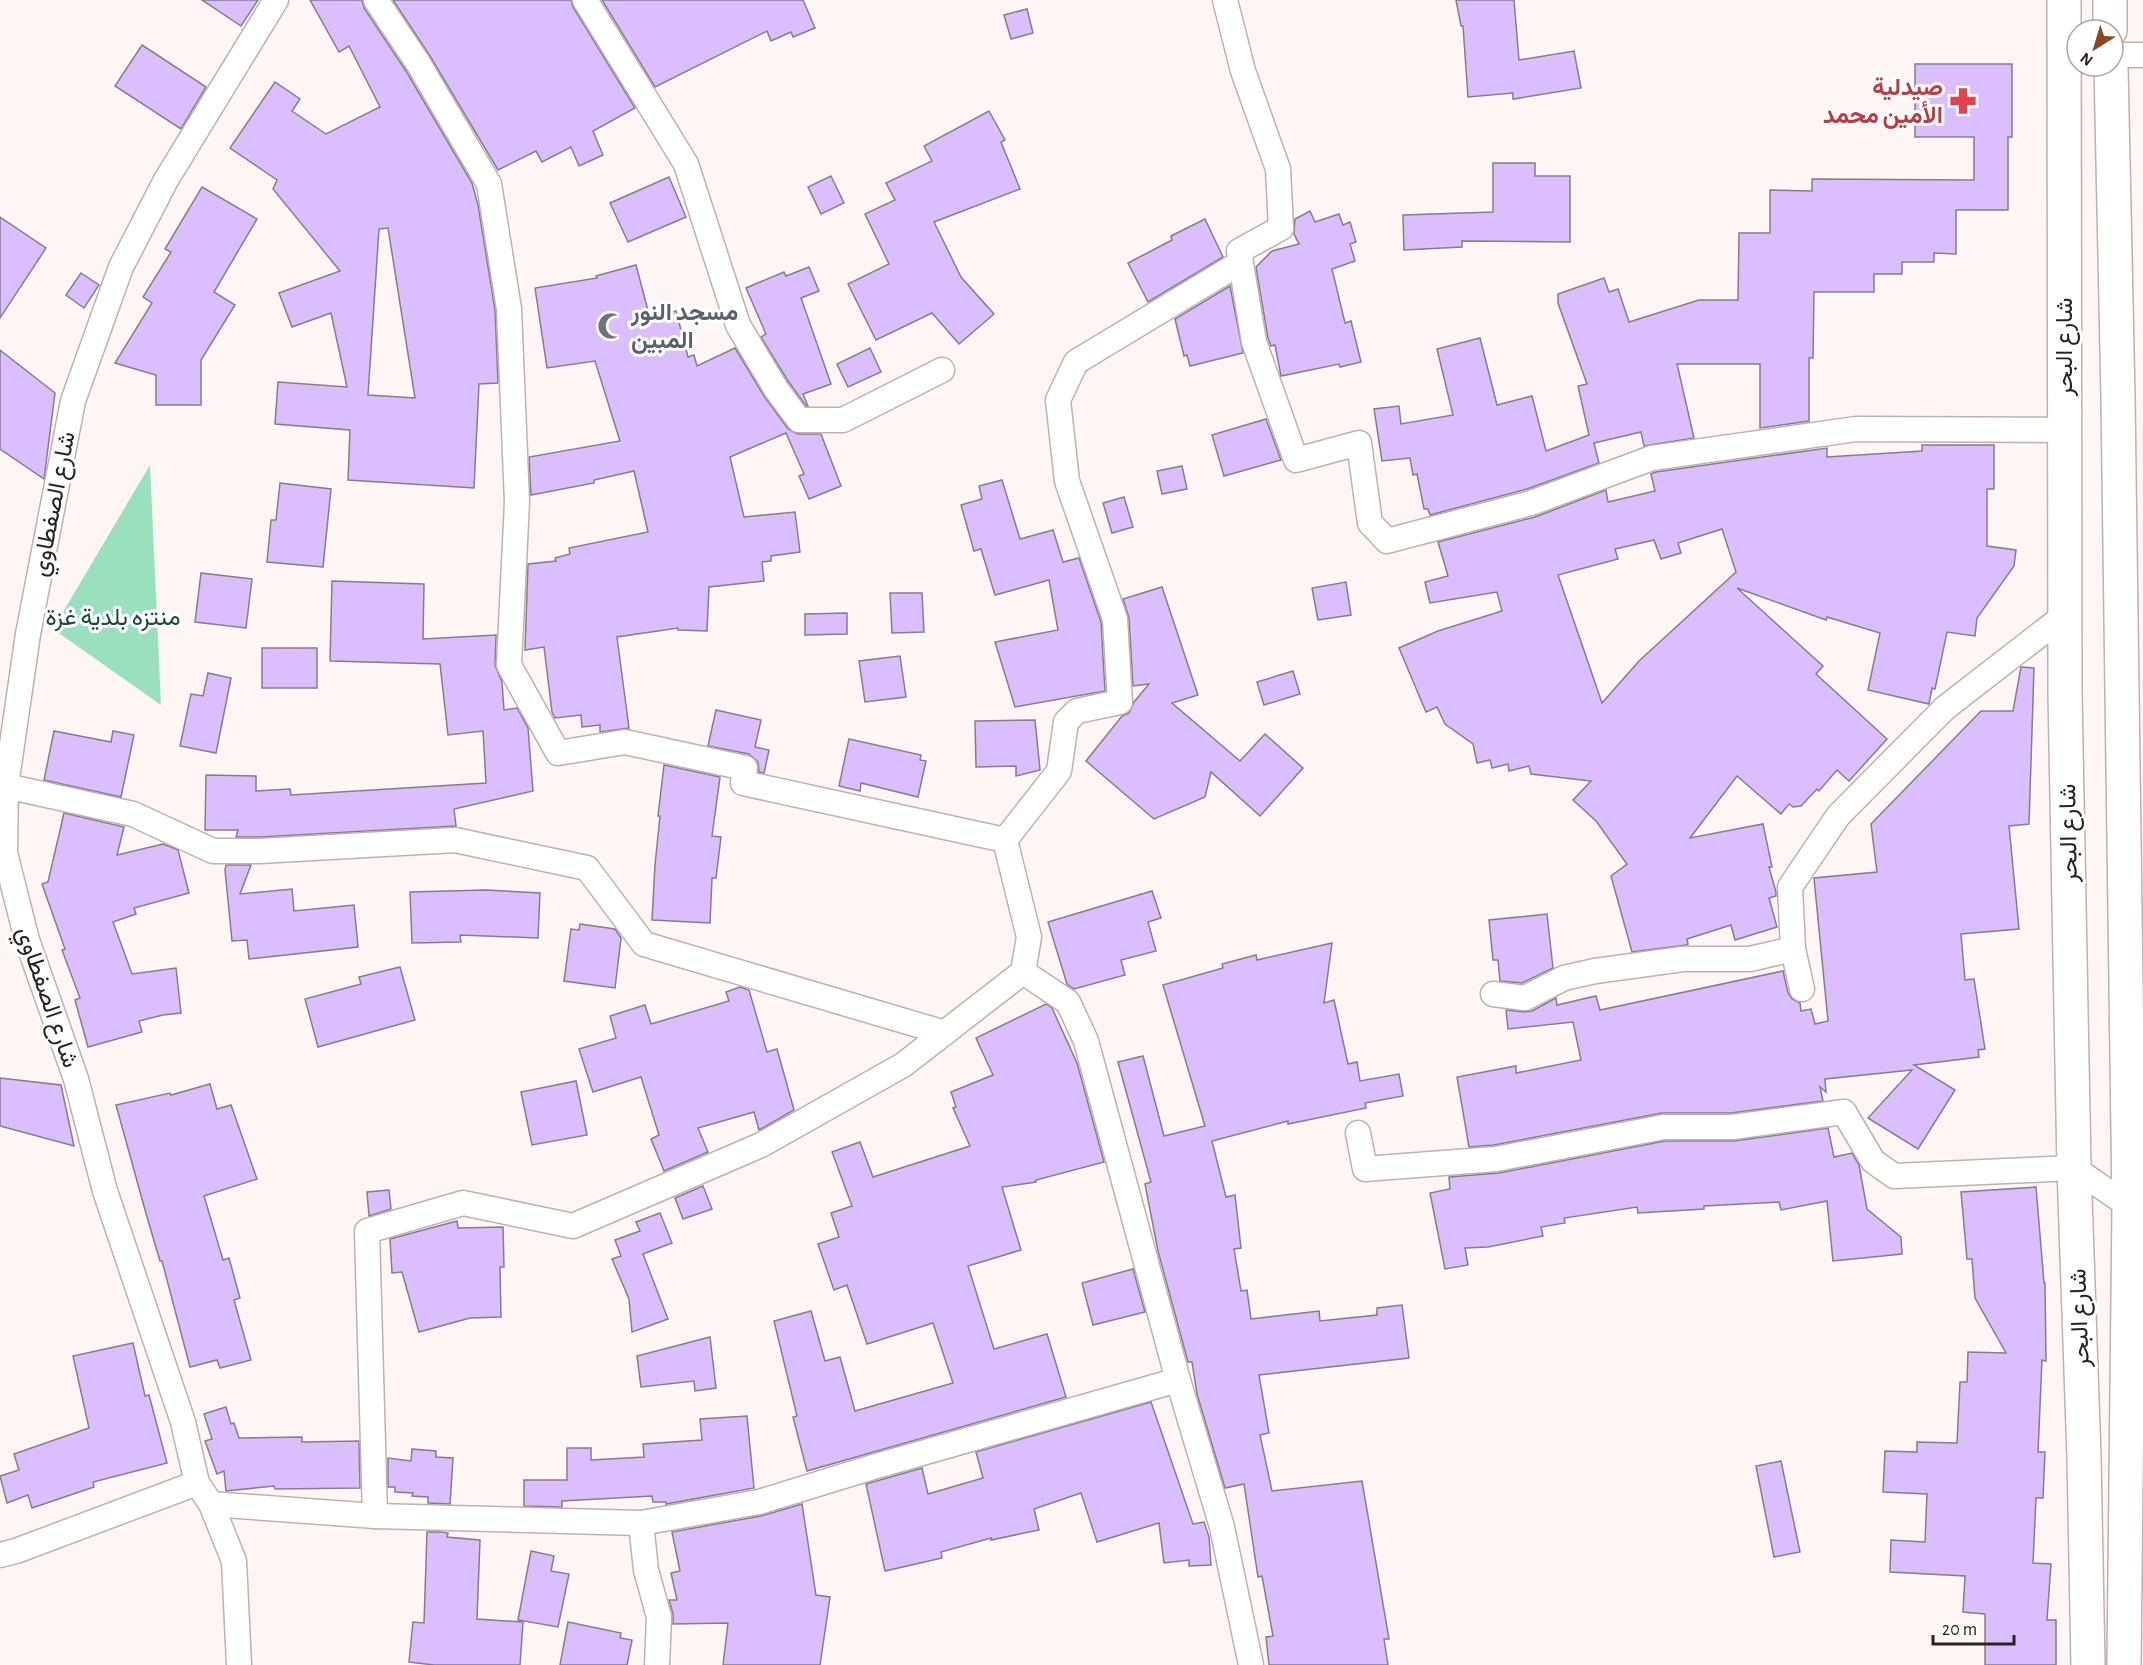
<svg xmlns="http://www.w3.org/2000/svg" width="2143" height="1665" font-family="'Alegreya Sans',Vazirmatn,sans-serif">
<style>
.green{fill:#99e0be}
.building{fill:#dbbefe;stroke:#837e8a;stroke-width:1.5;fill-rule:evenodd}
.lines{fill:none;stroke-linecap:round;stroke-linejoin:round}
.street-casing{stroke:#bfb1ab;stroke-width:27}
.secondary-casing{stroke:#bfb1ab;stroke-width:36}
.street{stroke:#fff;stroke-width:24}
.secondary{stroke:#fff;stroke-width:33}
.labels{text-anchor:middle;stroke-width:6;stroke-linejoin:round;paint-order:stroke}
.health-label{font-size:24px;font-weight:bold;fill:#be3a42;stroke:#fff;text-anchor:end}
.worship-label{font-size:24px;font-weight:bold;fill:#5b616d;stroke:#fff;text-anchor:start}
.street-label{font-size:24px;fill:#282320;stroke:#fff}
.park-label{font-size:24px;fill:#1d4836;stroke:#fff}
</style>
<rect width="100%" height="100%" fill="#fdf6f4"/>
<path class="green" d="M150 465 161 705 53 629Z"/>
<g class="building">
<path d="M202 0H258L241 26Z"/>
<path d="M310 0H362L364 8 406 71 472 183 478 205 495 310 498 383 479 384 474 488 348 480 350 430 275 424 278 382 347 387 331 313 292 327 279 293 340 271 273 189 277 180 230 148 275 82 300 99 292 111 326 134 380 107 349 46 339 52ZM388 228 415 398 368 395 379 229Z"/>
<path d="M393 0H571L573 7 635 108 593 131 603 155 579 166 571 147 542 162 536 151 498 170 430 56Z"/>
<path d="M602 0H803L815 28 793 37 791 32 771 41 767 31 655 87Z"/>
<path d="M1456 0H1514L1519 60 1574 51 1581 88 1513 99V93L1468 97 1463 26H1461Z"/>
<path d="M1027 9 1033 33 1011 39 1004 15Z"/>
<path d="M142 45 206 87 181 129 115 86Z"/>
<path d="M1915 64H2012V137H2008V210H1956V254L1934 253V262H1902V274H1874V292H1814L1813 358H1809V421L1760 428V364H1677L1694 438 1644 446 1641 432 1594 443 1599 463 1527 489 1430 515 1428 509H1424L1417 474 1413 475 1410 458 1382 461 1374 409 1399 406 1401 424 1453 415 1437 349 1480 338 1497 405 1532 396 1546 451 1589 435 1578 386 1587 384 1558 303V294L1604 278 1609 292 1618 289 1629 322 1699 300H1738L1739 233H1770V190L1812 191V179L1974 180V137H1915Z"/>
<path d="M989 111 1005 140 1001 142 1020 189 934 222 961 277 994 314 959 344 932 313 876 340 848 284 889 264 865 214 895 200 886 183 932 161 924 146Z"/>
<path d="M1493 163H1535V176H1570V242L1462 241V247L1404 250 1403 215 1493 212Z"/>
<path d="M831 176 844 203 821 214 808 187Z"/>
<path d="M669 177 686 217 628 242 610 203Z"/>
<path d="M202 187 257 219 214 292 235 305 201 360V405H156V375L115 363 152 303 143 297 171 252 165 249Z"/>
<path d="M1310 211 1315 222 1339 214 1343 225 1350 222 1356 242 1350 244 1355 261 1332 269 1345 323 1351 321 1361 362 1340 367 1339 364 1281 376 1275 345 1271 346 1268 338 1256 267 1272 251 1299 244 1294 234 1295 219Z"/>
<path d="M0 217 46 248 0 318Z"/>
<path d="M1205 219 1223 257 1148 302 1128 263 1172 240 1171 236Z"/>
<path d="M636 265 650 318 676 311 688 357 694 355 697 366 735 348 764 396 788 429 798 434H821L841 486 809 499 799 476 804 474 786 433 730 457 744 517 795 512 800 552 771 556V561L762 562 764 581 709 587 707 631 678 630V628L617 637 629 728 600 732V725L582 727 581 715 555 718 552 712 544 647 525 650 528 564 556 561 555 558 570 554 569 548 648 532 634 471 594 480V483L531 495 529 457 620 441 595 361 547 368 535 288 597 278 596 276Z"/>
<path d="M809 267 819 291 801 298 831 384 803 394 808 406H806L788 381 761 337 766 334 746 288 784 272 786 276Z"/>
<path d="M81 273 99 285 84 308 66 295Z"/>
<path d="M1230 286 1243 353 1190 366 1187 355 1184 356 1175 319Z"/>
<path d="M870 348 881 372 848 387 837 364Z"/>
<path d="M0 350 55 393 44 479 0 449Z"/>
<path d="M1266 419 1281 460 1224 476 1212 435Z"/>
<path d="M1922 445H1994V489H1987V546L2016 550 2014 566 1977 618 1975 636 1947 632 1935 689 1932 688 1929 704 1868 690 1880 633 1827 617 1826 620 1737 588 1823 666 1816 674 1887 739 1849 781 1837 770 1819 791 1817 789 1801 806 1793 807 1789 804 1781 814 1737 776 1690 838 1763 824 1772 867H1769L1776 892V896L1769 898 1777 927 1735 940 1731 925 1687 939 1688 944 1686 945 1632 952 1611 876 1627 864 1596 821 1573 800 1591 781 1531 774 1529 766 1509 771 1508 764 1492 768 1490 760 1477 763 1473 744 1445 724 1437 707 1426 712 1399 648 1438 631 1502 611 1497 592 1430 603 1425 582 1448 576 1438 542 1535 517 1606 490 1608 502 1655 491 1651 474 1656 472 1827 448V457L1922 451ZM1722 529 1736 572 1639 661 1602 703 1558 575 1618 559 1615 549 1654 540 1661 559 1681 553 1678 543Z"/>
<path d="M1182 466 1187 489 1162 494 1157 471Z"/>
<path d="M1002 480 1020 539 1053 530 1063 562 1079 558 1101 622 1105 691 1015 707 995 642 1058 630 1049 580 995 595 981 549 974 551 961 505 982 499 979 486Z"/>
<path d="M280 483 331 489 323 567 267 562 271 520H276Z"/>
<path d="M1124 497 1133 527 1112 533 1103 503Z"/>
<path d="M201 573 252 579 246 628 195 622Z"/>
<path d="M332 581 424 584 423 639 496 635 495 665 502 682 504 710 517 708 528 728 533 791 454 809 456 826 260 837H236L238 830H205L206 775 256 776V791L290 789 291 795 486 783 483 731 448 735 440 664 330 661Z"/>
<path d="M1346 582 1351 615 1318 620 1312 588Z"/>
<path d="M1162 587 1198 695 1172 703 1240 761 1265 734 1303 768 1260 816 1211 772 1205 797 1154 819 1086 761 1122 716 1129 713 1134 702 1149 684 1133 686 1129 618 1123 599Z"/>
<path d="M890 593H922L924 632 892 633Z"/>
<path d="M847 613V634L805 635V614Z"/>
<rect x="262" y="648" width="55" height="40"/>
<path d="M900 656 906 697 865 702 859 661Z"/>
<path d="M2021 667 2034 668 2029 824 2009 826 2019 929 1961 934 1965 980 1974 979 1985 1049 1978 1050 1979 1057 1914 1065 1955 1090 1918 1149 1868 1118 1912 1070 1825 1079 1826 1092 1820 1087 1823 1101 1731 1113H1662L1494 1145 1469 1147 1457 1077 1516 1066V1073L1581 1060 1573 1022 1508 1029 1506 1010 1524 1012 1532 1011 1556 998 1557 1005 1596 996 1600 1010 1783 971 1788 993 1792 999 1800 1003 1801 1011 1811 1009 1815 1024 1828 1021 1814 878 1877 872 1871 824 1981 711H2013Z"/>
<path d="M1293 671 1300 694 1264 705 1257 682Z"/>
<path d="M208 673 231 678 216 753 180 746 191 694 203 696Z"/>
<path d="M716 710 761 720 755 747 769 750 764 773 759 772 758 762 749 754 708 746Z"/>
<path d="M1035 720 1040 770 1016 776V766L976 767 975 721Z"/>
<path d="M54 731 111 742 113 731 134 735 121 797 44 780Z"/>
<path d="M849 739 921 755 920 760 926 761 918 797 861 783 860 791 839 786Z"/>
<path d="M664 765 720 777 712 836 721 837 716 878H712L710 923 652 920 655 865 660 816H658Z"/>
<path d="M64 813 124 827 117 855 163 844 178 850 189 893 134 908 136 914 113 922 132 974 176 968 181 1013 163 1015 139 1021 142 1032 88 1047 75 1000 80 998 62 950 65 949 42 884 48 882Z"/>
<path d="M226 865H251L240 894 292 889 294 911 354 905 358 947 249 959 247 940 232 941 225 870Z"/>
<path d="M486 890 540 893 538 938 460 935 461 942 412 943 410 892Z"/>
<path d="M1152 891 1161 918 1148 922 1156 951 1121 960 1125 975 1074 989 1067 984 1048 922Z"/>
<path d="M1547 914 1553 968 1522 983 1500 981 1498 960H1493L1489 920Z"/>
<path d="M580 924 615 929 621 938 615 988 564 981 571 929 579 930Z"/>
<path d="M1332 943 1324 1003 1334 1000 1348 1064 1357 1062 1360 1081 1399 1074 1403 1096 1365 1103 1366 1108 1288 1124V1121L1212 1141 1226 1197 1235 1195 1241 1248 1234 1249 1241 1291 1247 1290 1251 1319 1319 1311 1320 1321 1377 1315V1308L1402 1305 1409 1358 1259 1375 1269 1433 1260 1435 1272 1491 1362 1481 1389 1639H1384L1388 1665H1269L1266 1637 1273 1636 1262 1576 1258 1577 1244 1484 1225 1488 1197 1394 1192 1362H1188L1158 1251 1145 1184 1151 1182 1118 1062 1143 1056 1164 1136 1205 1126 1163 985 1223 968 1222 964 1256 955 1257 960Z"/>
<path d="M400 967 415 1020 318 1047 305 999 361 984 359 977Z"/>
<path d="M740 987 749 990 767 1052 777 1049 794 1110 759 1130 754 1112 698 1128 708 1152 664 1171 651 1139 659 1135 641 1077 593 1092 579 1049 616 1038 610 1016 645 1005 651 1024 729 1001 726 992Z"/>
<path d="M1046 1004 1052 1008 1077 1063 1104 1162 1036 1180V1182L1002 1187 1021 1250 968 1266 994 1349 1047 1334 1066 1397 807 1471 793 1417 797 1416 774 1321 811 1311 825 1361 840 1357 855 1411 953 1383 933 1323 867 1344 847 1285 834 1290 818 1244 839 1237 831 1213 852 1206 832 1152 860 1142 873 1177 970 1146 953 1108 956 1107 951 1092 993 1075 976 1038Z"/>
<path d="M0 1078 61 1085 74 1146 0 1126Z"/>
<path d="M576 1081 587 1135 532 1145 521 1092Z"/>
<path d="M210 1084 217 1109 231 1105 257 1179 204 1196 223 1260 229 1258 240 1298 234 1300 251 1360 220 1368 217 1360 190 1367 162 1261H160L147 1217 116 1105 170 1093 171 1095Z"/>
<path d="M1828 1128 1834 1157 1852 1153 1859 1165 1867 1209 1901 1237 1902 1254 1833 1261 1827 1201 1781 1210 1779 1202 1704 1206V1209L1638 1213 1637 1207 1564 1218 1565 1223 1541 1227 1543 1236 1488 1247 1465 1248 1468 1265 1445 1269 1430 1193 1450 1189 1449 1177 1499 1173 1665 1141H1734Z"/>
<path d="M703 1186 712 1209 683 1219 675 1198Z"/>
<path d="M2036 1187 2044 1283H2045L2046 1361 2042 1360 2038 1452H2045L2043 1498H2036L2033 1563 2051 1564 2047 1620H2056V1665H1985V1614L1963 1612 1965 1576 1890 1572 1891 1540 1925 1542 1927 1494 1883 1492 1885 1451 1917 1452V1442L1957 1443 1960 1382H1967L1968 1352 2006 1353 1975 1298 1972 1259H1967L1961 1192Z"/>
<path d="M389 1190 391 1209 369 1216 367 1192Z"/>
<path d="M660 1213 672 1243 643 1254 668 1319 632 1332 629 1299 612 1259 621 1256 615 1240 640 1231 636 1222Z"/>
<path d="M457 1221 458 1228 503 1227 504 1267H500L501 1317 470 1318 419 1332 402 1272 392 1273 390 1239Z"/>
<path d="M1133 1269 1145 1312 1093 1325 1082 1283Z"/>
<path d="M710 1337 716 1388 695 1391 694 1381 641 1387 637 1356Z"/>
<path d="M133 1343 145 1396 149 1395 167 1463 93 1482 94 1487 32 1508 28 1495 7 1503 0 1476 19 1470 14 1454 89 1428 73 1356Z"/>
<path d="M1151 1402 1193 1524 1204 1522 1209 1537 1211 1565 1189 1566V1560L1164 1563 1159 1523 1097 1542 1081 1493 1034 1509 1039 1530 991 1540V1538L941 1552 942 1558 885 1571 866 1484 922 1468 928 1494 983 1478 976 1452Z"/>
<path d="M226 1407 231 1424 234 1423 239 1438 302 1437V1442L359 1441 360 1488 275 1489 274 1486 226 1491 224 1471 217 1474 205 1441 212 1439 204 1414Z"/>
<path d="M747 1416 754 1488 666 1504V1502H653L652 1496 562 1501V1507L524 1506V1480H567V1448H591V1460L644 1457 643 1444 702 1440 700 1419Z"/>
<path d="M412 1449 436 1451V1457L453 1458 450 1504 428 1503V1497L412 1496 413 1493 395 1492V1487H388V1458L411 1461Z"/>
<path d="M1781 1461 1800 1552 1774 1557 1756 1466Z"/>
<path d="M802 1504 816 1595 830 1597 820 1665H723L728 1623 673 1624V1614L669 1600H677L671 1573 680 1571 672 1532 761 1516Z"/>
<path d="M427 1532H441L448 1533 447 1537 480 1540 477 1619 523 1622 520 1665H434L409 1662 413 1622 424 1623Z"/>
<path d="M531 1551 554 1556 551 1571 569 1574 558 1627 518 1620Z"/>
<path d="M568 1622 621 1633 620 1638 632 1640 627 1665H560Z"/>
</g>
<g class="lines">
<defs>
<g id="street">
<path d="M376 0 418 63 489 184 509 309 517 502 509 665 558 753 625 742 745 768 743 783 1005 840 1029 937 1023 972 1068 1002 1086 1041 1178 1380 1222 1527 1251 1665"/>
<path d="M585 0 686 164 738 325 776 389 799 420H843L942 370"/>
<path d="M1225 0 1243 71 1278 169 1281 228 1239 251 1254 342 1296 460 1359 443 1370 523 1387 541 1531 503 1652 458 1856 429 2065 430"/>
<path d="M2113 55H2143"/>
<path d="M6 786 133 814 213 851H260L455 840 587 868 644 944 945 1033"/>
<path d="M1005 840 1059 771 1066 722 1077 711 1120 702 1115 619 1067 481 1058 400 1076 362 1240 263"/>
<path d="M1793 949 1802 989"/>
<path d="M1493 994 1525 998 1564 978 1595 971 1683 959H1750L1793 949 1790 887 1838 816 1945 708 2065 615"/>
<path d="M1358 1133 1365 1169 1496 1159 1664 1127H1732L1844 1112 1873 1161 1894 1176 2074 1168 2129 1206 2140 1211"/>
<path d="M211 1504 375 1516 641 1523 646 1570 659 1617 657 1665"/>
<path d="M375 1516 367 1231 463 1203 573 1226 761 1145 903 1065 1023 972"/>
<path d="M641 1523 759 1502 873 1467 1178 1380"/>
<path d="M0 1555 16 1551 197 1483"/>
<path d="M239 1665 234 1561 211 1504 197 1483 183 1422 105 1191 76 1079 27 940 5 853 6 786 28 634 73 401 121 267 166 180 276 0"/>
</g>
<g id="secondary">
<path d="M2064 0 2065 693 2074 1168 2084 1457 2088 1665"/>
<path d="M2110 0V30"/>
<path d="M2111 66 2118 398 2129 1206 2124 1665"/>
</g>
</defs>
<use href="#street" class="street-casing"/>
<use href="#secondary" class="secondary-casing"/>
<use href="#street" class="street"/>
<use href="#secondary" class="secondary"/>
</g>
<defs>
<symbol id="pharmacy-bare" viewBox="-9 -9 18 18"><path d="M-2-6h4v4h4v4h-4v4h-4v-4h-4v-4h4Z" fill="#e0444e" stroke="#fff" stroke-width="2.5" paint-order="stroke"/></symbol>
<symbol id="mosque-bare" viewBox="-9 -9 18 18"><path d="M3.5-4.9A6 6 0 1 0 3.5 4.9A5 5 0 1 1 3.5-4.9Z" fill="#6b7280" stroke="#fff" stroke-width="2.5" paint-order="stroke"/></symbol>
</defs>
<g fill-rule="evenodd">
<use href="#pharmacy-bare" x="1944" y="82" width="38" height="38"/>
<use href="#mosque-bare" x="592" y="307" width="38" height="38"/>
</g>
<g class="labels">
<g class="health-label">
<text x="1943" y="95">صيدلية<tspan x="1943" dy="28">الأمين محمد</tspan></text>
</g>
<g class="worship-label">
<text x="631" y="320">مسجد النور<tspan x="631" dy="28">المبين</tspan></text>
</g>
<g class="street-label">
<text transform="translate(2064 347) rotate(-90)" y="8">شارع البحر</text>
<text transform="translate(53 504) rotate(-79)" y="8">شارع الصفطاوي</text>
<text transform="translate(2068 833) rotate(-91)" y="8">شارع البحر</text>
<text transform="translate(48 997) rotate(71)" y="8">شارع الصفطاوي</text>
<text transform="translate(2079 1318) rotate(-92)" y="8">شارع البحر</text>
</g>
<g class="park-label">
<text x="113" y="625">منتزه بلدية غزة</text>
</g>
</g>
<g transform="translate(2095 48) rotate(217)"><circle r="28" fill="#ffffff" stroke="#a9a7a6" stroke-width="1.5"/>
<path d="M0-4.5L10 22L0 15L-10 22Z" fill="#8e4723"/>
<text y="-9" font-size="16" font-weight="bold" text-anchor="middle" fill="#282320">N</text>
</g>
<path d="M1933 1635v9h81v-9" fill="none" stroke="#282320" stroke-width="3"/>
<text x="1942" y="1635" font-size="18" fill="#282320" stroke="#ffffff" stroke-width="4.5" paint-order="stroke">20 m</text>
</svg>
